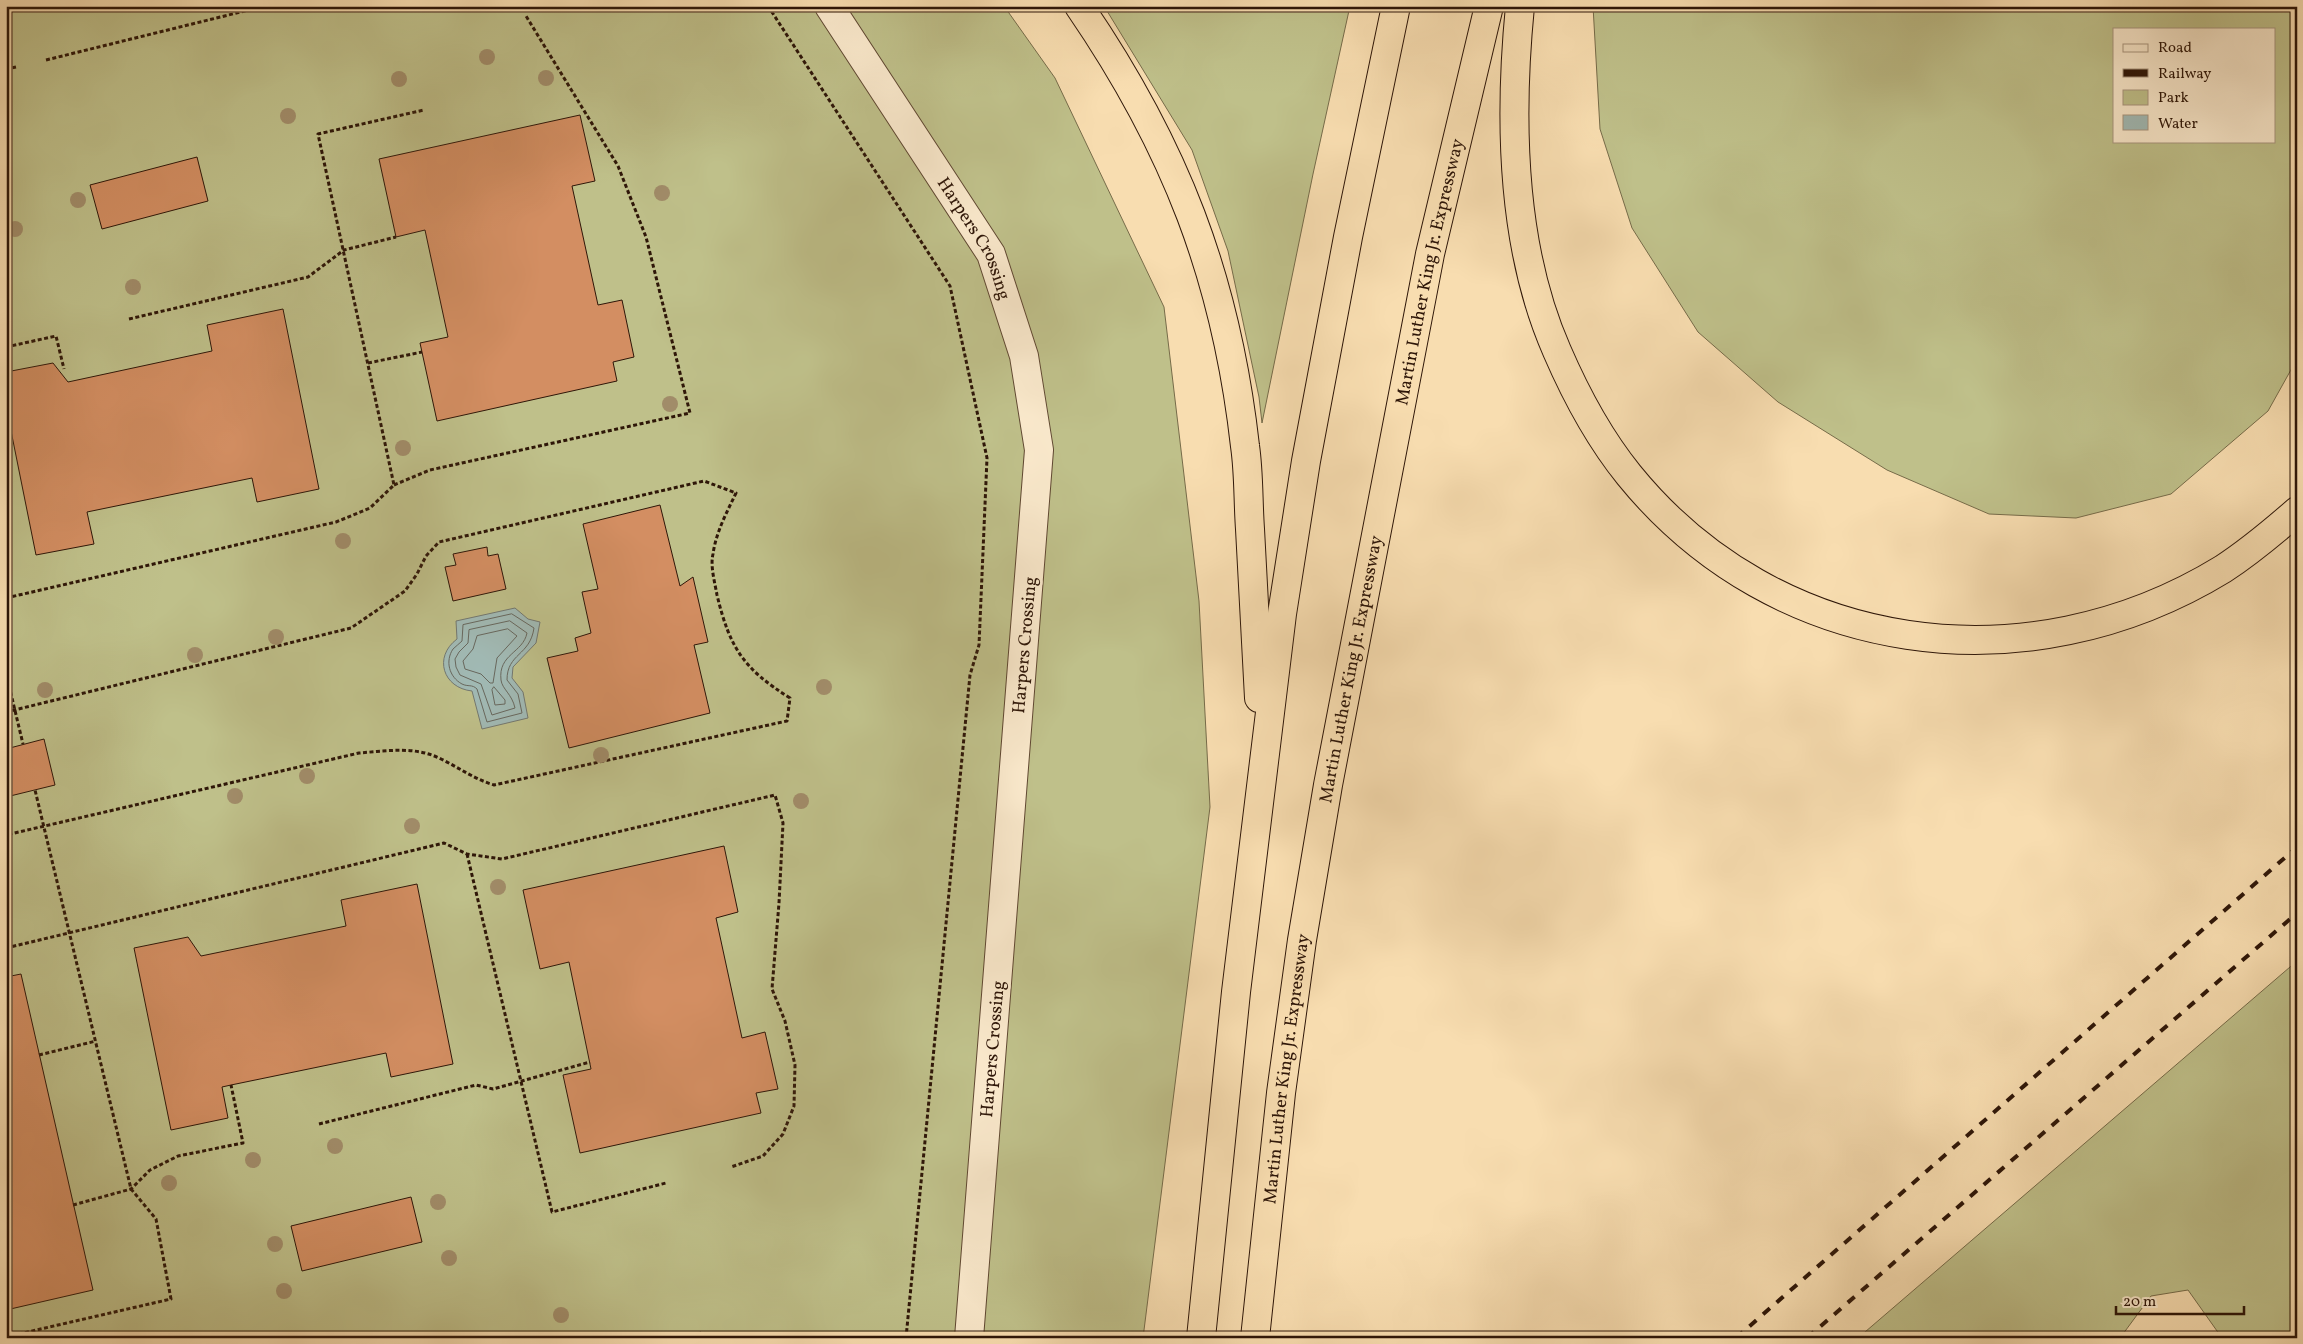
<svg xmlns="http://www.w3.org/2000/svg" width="2303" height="1344" font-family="Vollkorn,serif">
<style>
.green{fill:#bfc08a;stroke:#766b49;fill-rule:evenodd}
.water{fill:#a1bab5;stroke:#737870}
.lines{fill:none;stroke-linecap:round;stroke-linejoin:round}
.shore{stroke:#68685e;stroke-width:1}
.building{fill:#d38e62;stroke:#2e1608}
.minor-casing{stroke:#604832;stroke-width:30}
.highway-casing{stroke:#2e1608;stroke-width:30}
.path{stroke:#2e1608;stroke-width:3;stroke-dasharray:4 2.5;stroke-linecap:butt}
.minor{stroke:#fae9cc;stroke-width:28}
.highway{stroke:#f8ddb0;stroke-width:28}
.rail{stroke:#2e1608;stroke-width:4;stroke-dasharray:9 9;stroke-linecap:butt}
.tree{fill:#a18c69}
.labels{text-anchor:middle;stroke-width:5;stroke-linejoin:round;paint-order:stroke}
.street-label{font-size:18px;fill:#2e1608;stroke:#fae9cc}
</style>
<rect width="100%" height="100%" fill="#f8ddb0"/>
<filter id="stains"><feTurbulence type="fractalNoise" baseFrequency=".004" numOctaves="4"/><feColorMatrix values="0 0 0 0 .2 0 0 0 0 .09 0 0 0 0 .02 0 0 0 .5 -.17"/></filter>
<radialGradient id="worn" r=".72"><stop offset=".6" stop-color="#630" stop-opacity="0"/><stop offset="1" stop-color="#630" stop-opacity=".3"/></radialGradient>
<g class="green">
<path d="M6 6H1004L1055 78 1164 307 1199 601 1210 807 1143 1338H6Z"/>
<path d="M1104 6H1350L1313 174 1262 423 1259 397 1228 251 1192 150Z"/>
<path d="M1593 6H2297V359L2268 411 2171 494 2076 518 1989 514 1887 470 1778 402 1698 332 1632 228 1600 129ZM2114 29H2274V141H2114Z"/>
<path d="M2297 961V1338H2222L2188 1290 2151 1296 2120 1338H1858Z"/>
</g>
<path class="water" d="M515 608 528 619 540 622 536 643 513 667 512 678 523 692 528 718 482 729 472 691C443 688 433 657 457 639L456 621Z"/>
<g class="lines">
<g class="shore">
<path d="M512 614 534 628C530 656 507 653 507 680L518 694 522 713 487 722 477 689C472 684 468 687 462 684 449 677 445 661 453 649 456 646 459 644 462 641L463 625Z"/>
<path d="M510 621 527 633C523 653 498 654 501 680 502 689 512 694 515 708L492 715 481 684 460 675 456 667 455 659 459 652 468 643 469 630Z"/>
<path d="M508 629 517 636 497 658 493 683H490L481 674 465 669 463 661 473 649 477 636Z"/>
<path d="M494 687 505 700V704L495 705 492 690Z"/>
</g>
</g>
<g class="building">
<path d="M580 115 595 181 572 186 598 305 622 300 634 357 613 362 617 381 437 421 420 343 448 337 425 230 396 237 379 159Z"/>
<path d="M197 157 208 201 102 229 90 185Z"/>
<path d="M283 309 319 489 257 502 252 478 87 512 94 544 36 555 6 406V372L53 363 68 382 212 351 207 325Z"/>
<path d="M660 505 680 586 693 577 708 642 694 645 710 713 569 748 547 658 578 651 575 638 591 633 582 592 598 589 583 524Z"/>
<path d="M487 547 488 556 498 554 506 589 453 601 445 567 456 565 453 554Z"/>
<path d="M44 739 55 785 6 797V749Z"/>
<path d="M724 846 738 912 716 918 742 1038 765 1032 778 1089 756 1093 761 1113 580 1153 563 1075 591 1069 569 962 540 969 523 890Z"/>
<path d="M417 884 453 1064 391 1077 386 1053 231 1085 222 1087 228 1118 171 1130 134 948 188 937 201 956 346 926 341 900Z"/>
<path d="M21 974 93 1290 6 1310V977Z"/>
<path d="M411 1197 422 1242 302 1271 291 1226Z"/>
<path d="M701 1332 703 1338H679Z"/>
</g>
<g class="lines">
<defs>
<g id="minor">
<path id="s1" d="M829 6 991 254 1024 356 1039 450 969 1338"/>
</g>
<g id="highway">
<path d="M1079 6C1175 146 1226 277 1245 446 1249 473 1248 501 1250 529 1253 585 1256 642 1259 698"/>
<path d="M1520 6C1509 118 1511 247 1557 351 1576 395 1599 438 1629 475 1776 656 2027 689 2223 569 2249 552 2273 532 2297 511"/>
<path d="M1201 1338 1236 992 1282 614 1306 461 1348 237 1396 6"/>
<path id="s2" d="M1255 1338 1281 1093 1302 940 1328 785 1430 254 1489 6"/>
</g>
</defs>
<use href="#minor" class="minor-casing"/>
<use href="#highway" class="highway-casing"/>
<g class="path">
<path d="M768 6 950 286 987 458 979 645 970 675 906 1338"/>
<path d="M46 60 265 6"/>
<path d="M6 69 16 67"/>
<path d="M129 319 308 277 344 250 396 237"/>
<path d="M6 347 56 336 64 369"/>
<path d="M368 363 422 352"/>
<path d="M394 485 430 470 690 413 646 237 618 166 526 16"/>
<path d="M6 598 336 522 370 508 394 485 318 134 424 110"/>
<path d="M6 673 23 744"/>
<path d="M6 712 351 628 405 591 417 574 426 556 439 542 704 481 736 493C727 512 716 532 713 554 710 566 715 583 717 595 730 649 744 669 790 698L787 721 494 785C474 779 458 767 439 758 414 746 386 751 359 753L6 835"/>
<path d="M467 854 552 1212 666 1183"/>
<path d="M6 948 444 843 467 854 502 859 775 795 783 823 779 903 772 989 785 1021 795 1065 794 1106 783 1134 763 1156 731 1167"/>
<path d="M39 1055 96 1041"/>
<path d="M319 1124 476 1085 493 1089 590 1062"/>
<path d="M73 1205 131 1189 150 1170 178 1156 243 1143 231 1085"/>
<path d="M6 1337 171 1299 156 1219 131 1189 35 790"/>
</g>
<use href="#minor" class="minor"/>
<use href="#highway" class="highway"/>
<g class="rail">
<path d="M1736 1338 2297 847"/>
<path d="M1807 1338 2297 913"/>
</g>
</g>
<g class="tree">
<circle cx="487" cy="57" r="8"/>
<circle cx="546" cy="78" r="8"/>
<circle cx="399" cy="79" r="8"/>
<circle cx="288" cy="116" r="8"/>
<circle cx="662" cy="193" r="8"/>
<circle cx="78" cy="200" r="8"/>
<circle cx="15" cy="229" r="8"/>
<circle cx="133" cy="287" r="8"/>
<circle cx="670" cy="404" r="8"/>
<circle cx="403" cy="448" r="8"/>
<circle cx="343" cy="541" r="8"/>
<circle cx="276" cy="637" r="8"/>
<circle cx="195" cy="655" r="8"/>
<circle cx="824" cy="687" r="8"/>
<circle cx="45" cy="690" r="8"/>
<circle cx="601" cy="755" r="8"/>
<circle cx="307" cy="776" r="8"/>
<circle cx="235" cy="796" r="8"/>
<circle cx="801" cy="801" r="8"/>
<circle cx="412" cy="826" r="8"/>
<circle cx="498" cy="887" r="8"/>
<circle cx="335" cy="1146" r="8"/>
<circle cx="253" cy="1160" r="8"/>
<circle cx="169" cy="1183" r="8"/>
<circle cx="438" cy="1202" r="8"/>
<circle cx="275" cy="1244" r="8"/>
<circle cx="449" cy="1258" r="8"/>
<circle cx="284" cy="1291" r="8"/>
<circle cx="561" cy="1315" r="8"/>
</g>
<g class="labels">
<g class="street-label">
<text dy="6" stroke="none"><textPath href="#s1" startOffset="275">Harpers Crossing</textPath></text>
<text dy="6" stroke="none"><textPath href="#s2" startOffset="1081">Martin Luther King Jr. Expressway</textPath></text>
<text transform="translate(1024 645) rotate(-85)" y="6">Harpers Crossing</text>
<text dy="6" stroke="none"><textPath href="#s2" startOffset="676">Martin Luther King Jr. Expressway</textPath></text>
<text transform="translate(992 1049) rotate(-85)" y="6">Harpers Crossing</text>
<text dy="6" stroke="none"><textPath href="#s2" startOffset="271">Martin Luther King Jr. Expressway</textPath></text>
</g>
</g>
<rect width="2303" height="1344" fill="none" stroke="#f8ddb0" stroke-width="25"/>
<rect x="8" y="8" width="2288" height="1329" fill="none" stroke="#2e1608" stroke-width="2.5"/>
<rect x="12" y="12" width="2278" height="1319" fill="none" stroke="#2e1608"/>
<rect x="2113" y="28" width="162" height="115" fill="#fae9cc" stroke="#a8957e"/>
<rect x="2123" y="44" width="25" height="8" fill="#fae9cc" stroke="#a8957e"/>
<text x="2158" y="52" font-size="15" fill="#2e1608">Road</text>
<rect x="2123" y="69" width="25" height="8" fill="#2e1608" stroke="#a8957e"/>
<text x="2158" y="78" font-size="15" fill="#2e1608">Railway</text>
<rect x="2123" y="90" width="25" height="15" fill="#bfc08a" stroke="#a8957e"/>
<text x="2158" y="102" font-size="15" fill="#2e1608">Park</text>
<rect x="2123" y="115" width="25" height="15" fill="#a1bab5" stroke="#a8957e"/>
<text x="2158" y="128" font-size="15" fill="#2e1608">Water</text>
<path d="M2116 1306v8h128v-8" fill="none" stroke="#2e1608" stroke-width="2.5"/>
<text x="2123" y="1306" font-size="15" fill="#2e1608" stroke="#fae9cc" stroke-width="4" paint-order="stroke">20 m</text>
<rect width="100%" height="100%" filter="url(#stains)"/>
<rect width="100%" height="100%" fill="url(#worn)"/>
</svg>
